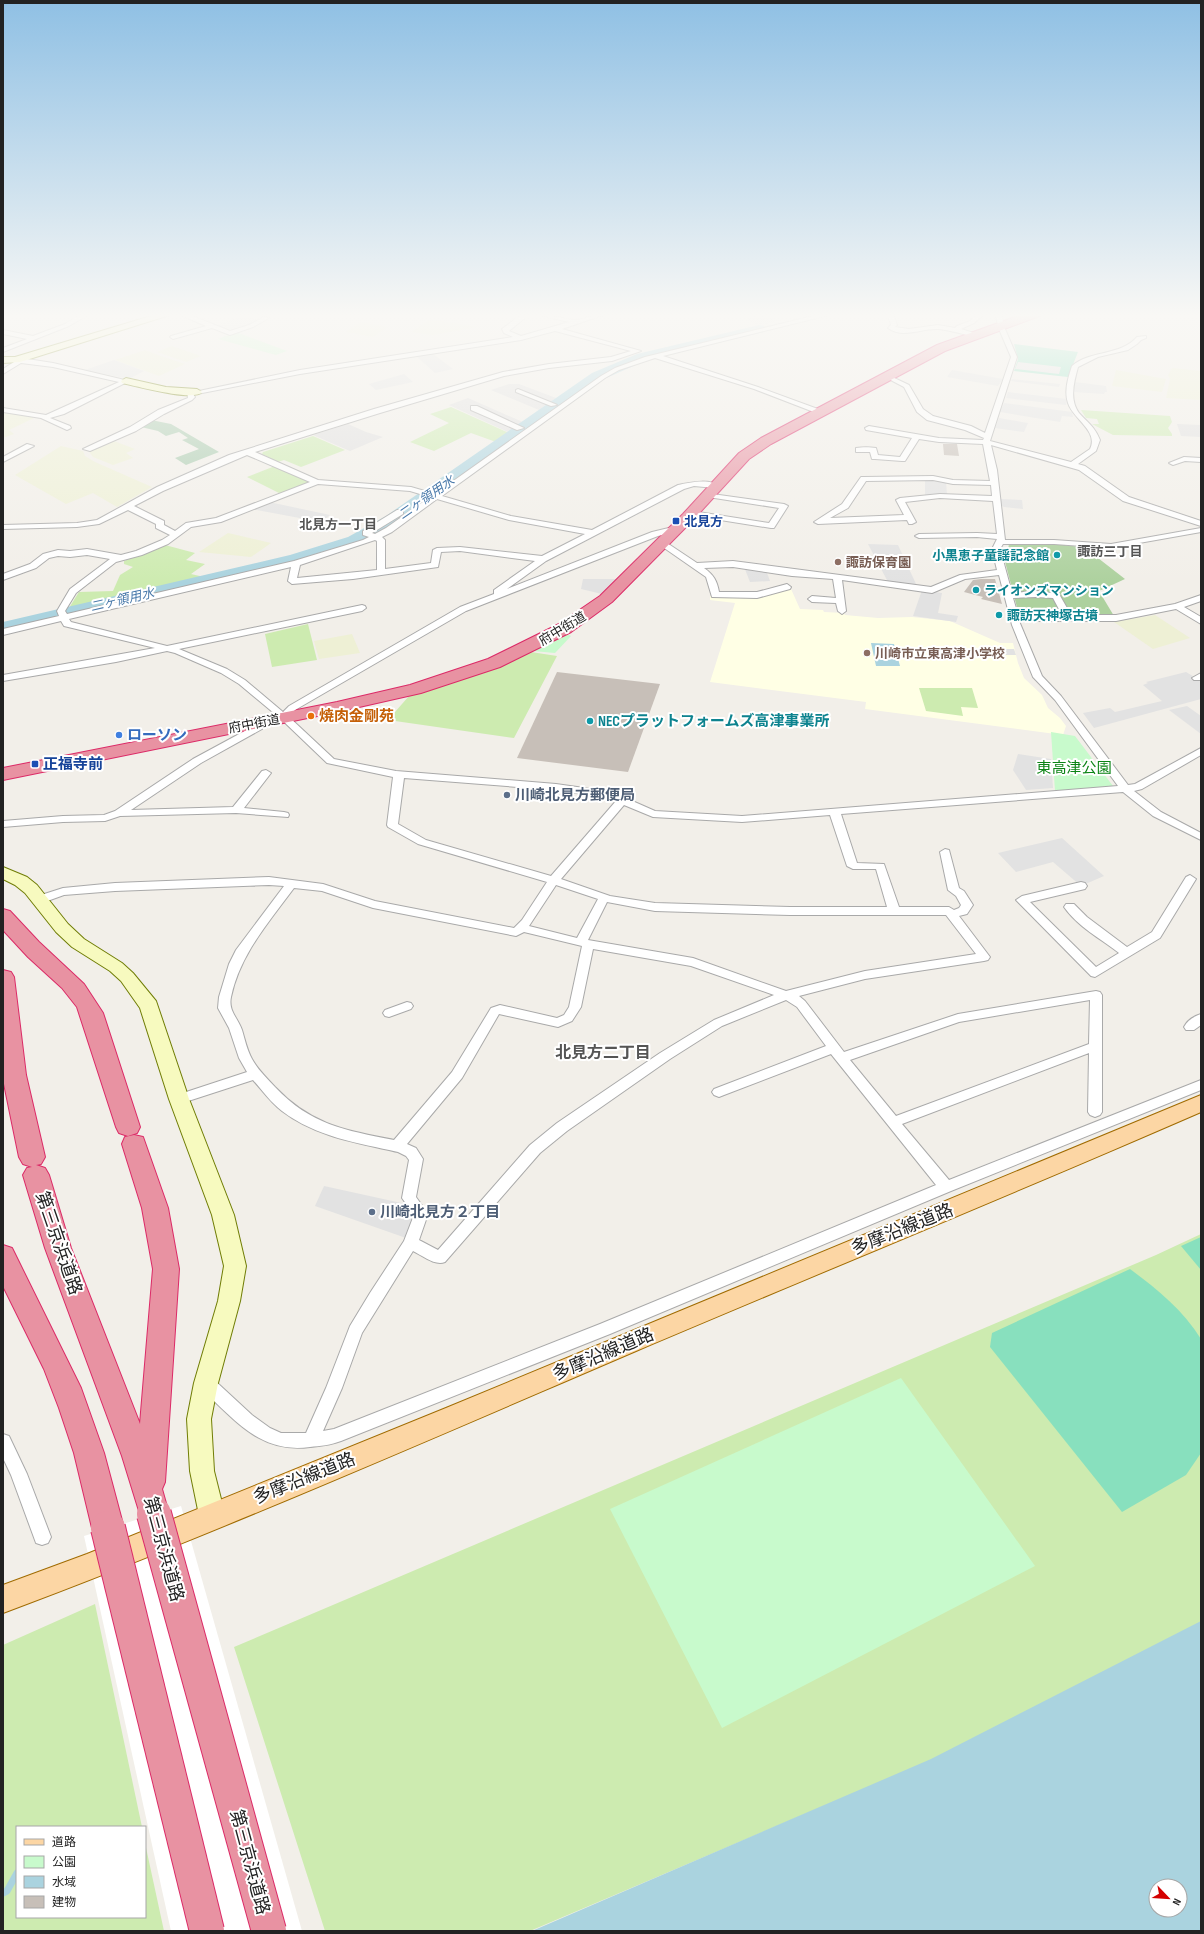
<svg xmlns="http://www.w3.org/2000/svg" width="1204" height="1934" font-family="'Sofia Sans Condensed','Noto Sans JP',sans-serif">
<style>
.residential{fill:#e0dfdf}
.education{fill:#ffffe5}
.farmland{fill:#eef0d5}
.grass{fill:#cdebb0}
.forest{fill:#add19e}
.cemetery{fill:#aacbaf}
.park{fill:#c8facc}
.pitch{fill:#88e0be}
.parking{fill:#e2e2e2}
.water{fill:#aad3df;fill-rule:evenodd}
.pier{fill:#fff}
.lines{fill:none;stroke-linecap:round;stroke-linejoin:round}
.stream{stroke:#aad3df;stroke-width:7}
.river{fill:#aad3df;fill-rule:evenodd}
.building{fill:#c7bfb8}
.street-casing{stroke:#a9a9a9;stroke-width:2}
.secondary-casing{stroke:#707d05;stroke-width:2}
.primary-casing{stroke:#a06b00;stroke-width:2}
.highway-casing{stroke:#dc2a67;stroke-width:2}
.street{fill:#fff;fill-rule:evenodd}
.secondary{fill:#f7fabf;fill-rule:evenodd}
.primary{fill:#fcd6a4;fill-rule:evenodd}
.highway{fill:#e892a2;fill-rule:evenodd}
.highway-bridge-casing{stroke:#dc2a67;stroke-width:36;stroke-linecap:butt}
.highway-bridge{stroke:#e892a2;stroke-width:34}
.transit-dot{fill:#1a4fb4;stroke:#fff;stroke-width:1.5}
.culture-dot{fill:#0f9aa8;stroke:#fff;stroke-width:1.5}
.education-dot{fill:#8d6e63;stroke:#fff;stroke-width:1.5}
.food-dot{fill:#e8710a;stroke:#fff;stroke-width:1.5}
.shop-dot{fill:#3f7fe0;stroke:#fff;stroke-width:1.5}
.service-dot{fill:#5c6f8a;stroke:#fff;stroke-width:1.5}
.labels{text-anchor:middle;stroke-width:4;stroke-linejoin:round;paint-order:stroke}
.far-water-label{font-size:13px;font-style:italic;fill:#4a7aab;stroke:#fff}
.far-transit-label{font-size:13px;font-weight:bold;fill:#164399;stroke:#fff;text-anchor:start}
.far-neighbourhood-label{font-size:13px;font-weight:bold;fill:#555;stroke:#fff}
.far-culture-label{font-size:13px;font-weight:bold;fill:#0d838f;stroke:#fff;text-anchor:start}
.far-education-label{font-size:13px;font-weight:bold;fill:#785e54;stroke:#fff;text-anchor:start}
.far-street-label{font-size:13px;fill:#222;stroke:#fff}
.food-label{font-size:15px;font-weight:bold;fill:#c56008;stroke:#fff;text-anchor:start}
.culture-label{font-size:15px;font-weight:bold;fill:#0d838f;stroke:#fff;text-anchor:start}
.shop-label{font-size:15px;font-weight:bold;fill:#366cbe;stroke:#fff;text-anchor:start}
.transit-label{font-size:15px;font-weight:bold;fill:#164399;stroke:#fff;text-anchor:start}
.park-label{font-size:15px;fill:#0c8416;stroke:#fff}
.service-label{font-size:15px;font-weight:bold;fill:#4e5e75;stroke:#fff;text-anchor:start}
.neighbourhood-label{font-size:16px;font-weight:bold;fill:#555;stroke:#fff}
.near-street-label{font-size:18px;fill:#222;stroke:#fff}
</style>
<rect width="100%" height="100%" fill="#f2efe9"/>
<g class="residential">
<path d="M509 384H519L556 398 539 410 491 390Z"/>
<path d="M468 398 525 423 510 433 449 405Z"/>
<path d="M348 424 366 432 383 437 350 451 313 435Z"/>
<path d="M1177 424 1201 425V437L1181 436Z"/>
</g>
<path class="education" d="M791 589 800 609 823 610 824 612 844 613 845 615 878 618 912 617 950 621 1000 643H1013L1018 663 1024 678 1042 695 1048 708 1060 718 1066 726 1063 735 865 709 866 702 710 682 735 603 710 600V596H766Z"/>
<g class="farmland">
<path d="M431 319 477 327 433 335 411 332Z"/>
<path d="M361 322 388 327 373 337 346 332Z"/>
<path d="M172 346 201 356 186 362 157 352Z"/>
<path d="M145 350 161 356 185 364 159 376 115 360Z"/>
<path d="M1172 368 1201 371V400L1166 398 1170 379 1168 375Z"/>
<path d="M1116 370 1166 379 1162 392 1112 386Z"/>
<path d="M3 412 19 414 36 417 9 430 14 434 3 438Z"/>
<path d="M114 441 135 449 126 453 133 458 113 465 93 457 88 450 104 443 107 444Z"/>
<path d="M61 446 83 451 85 456 95 462 152 487 117 507 93 493 66 504 15 475Z"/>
<path d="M228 533 271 543 251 557 199 552Z"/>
<path d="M1155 615 1190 638 1153 649 1114 622Z"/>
<path d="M352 634 360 653 319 659 314 641Z"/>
</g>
<g class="grass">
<path d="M451 407 509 433 496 442 471 433 434 451 410 442 449 423 430 414Z"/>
<path d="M1081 410 1170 416 1172 422 1168 428 1172 434V436L1113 435 1092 424H1099L1097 419 1086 418Z"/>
<path d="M313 436 345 450 301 467 284 460 278 462 262 454 263 452Z"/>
<path d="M275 466 311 482 281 494 247 477Z"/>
<path d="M165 545 195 553 186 560 205 564 191 574 204 577 69 608 79 592 113 591 120 575 133 567 124 564V561Z"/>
<path d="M308 624 317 660 272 667 265 634Z"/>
<path d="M531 652 557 656 514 738 388 720 409 696 471 677Z"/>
<path d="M919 688H972L978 708 961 707 963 716 926 711Z"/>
<path d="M1201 1234V1623L934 1759 530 1931H325L234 1647 1156 1255Z"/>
<path d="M95 1604 142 1827H17V1917H145V1843L164 1931H3V1645Z"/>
</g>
<path class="forest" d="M1056 544 1089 548 1098 558 1125 579 1099 591 1114 616 1019 615 1003 554 1009 545Z"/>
<path class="cemetery" d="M151 420 171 424 219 452 186 465 175 458 199 449 182 440 188 438 179 432 166 436 158 431 141 427Z"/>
<g class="park">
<path d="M236 332 287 351 276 355 218 339Z"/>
<path d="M567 634 571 636 555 653 533 651Z"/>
<path d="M1051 732 1075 736 1113 786 1055 791Z"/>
<path d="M901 1378 1035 1566 722 1728 610 1509Z"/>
</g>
<g class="pitch">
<path d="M1014 344 1078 352 1068 377 1014 371 1018 359Z"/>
<path d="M1201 1237V1270L1181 1246Z"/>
<path d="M1130 1269C1157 1289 1183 1310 1201 1339V1453L1186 1475 1122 1512 990 1347 992 1333Z"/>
</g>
<g class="parking">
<path d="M758 313H763L777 321 758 326 745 317Z"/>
<path d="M243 316 260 320 234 329H226L216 325Z"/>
<path d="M433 354 453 369 435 373 416 356Z"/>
<path d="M114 360 144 371 129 379 85 370Z"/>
<path d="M1018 362 1061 367 1059 374 1015 369Z"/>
<path d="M952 370 1003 379 998 386 947 377Z"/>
<path d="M404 374 413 382 376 390 369 384Z"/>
<path d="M1012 379 1060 384 1059 387 1011 381Z"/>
<path d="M1075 382 1106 386 1107 392H1105L1104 394 1073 392Z"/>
<path d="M1008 392 1067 399 1066 405 1006 398Z"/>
<path d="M1004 403 1072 412 1073 417 1062 416 1060 422 1000 412Z"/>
<path d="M999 418 1028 423 1024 432 995 428Z"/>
<path d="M925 479 946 482 947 495 925 496Z"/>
<path d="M1001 499 1022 500 1023 509 1004 507 1000 505Z"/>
<path d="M269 502 330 515 321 522 252 509Z"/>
<path d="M868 544 898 545 916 584 888 582Z"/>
<path d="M744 567 766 570 770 581 750 582Z"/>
<path d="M583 579H621L602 594 581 589Z"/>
<path d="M922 590 942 593 938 613 958 616 956 622 913 616Z"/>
<path d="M982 649H1014L1016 655H984Z"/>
<path d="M1186 672 1201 681V699L1094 728 1083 713 1110 708 1115 712 1162 701 1143 685 1148 683 1146 682Z"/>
<path d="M1187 706 1201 716V734L1169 710Z"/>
<path d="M1018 754 1051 759 1053 788 1026 790 1013 770Z"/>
<path d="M1062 838 1104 876 1081 886 1053 862 1016 872 998 853Z"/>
<path d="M324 1186 406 1204 414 1218 406 1238 315 1206Z"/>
</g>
<g class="water">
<path d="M871 643 894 644 900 666H876Z"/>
<path d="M1201 1621V1931H532L931 1759ZM1156 1886H1180V1910H1156Z"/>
</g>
<path class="pier" d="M181 1506 302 1931H171L84 1536Z"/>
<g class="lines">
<path class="stream" d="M3 1893 7 1891 17 1873"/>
<path class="river" d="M759 325 764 326 766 329 764 332 647 360 604 379 400 524 362 545 303 564 3 634V622L290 555 348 537 386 516 592 373 637 354Z"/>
</g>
<g class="building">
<path d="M943 444H957L959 456 944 455Z"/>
<path d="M981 579H995L1002 604 981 599 983 597 964 592 973 580Z"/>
<path d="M557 672 660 684 628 772 517 758Z"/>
</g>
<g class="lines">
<defs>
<g id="street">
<path d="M83 313H91L69 326 3 352V348L27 339 3 334V330L33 336 65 324Z"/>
<path d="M176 313H185L230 331 249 325 264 317 269 318 253 327 230 335 212 328 173 339 170 337 171 336 206 326Z"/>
<path d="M523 313H531L509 331 521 336 569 322 531 313C546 313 560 319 575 320 584 320 597 313 609 313L562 329 641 351 612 361 549 368 504 376 380 413 255 452 318 480 411 487 435 494 601 376 615 368 645 357 825 313H837L663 356 758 387 826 412 819 414 754 389 655 358 619 370 605 378 442 496 511 516 592 530 678 485C689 483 709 478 719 486L715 488 694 486 684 489 546 561 507 589 652 532 677 526H680V530L658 536 466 611 295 710 289 717 334 759 396 771 556 784 612 792 655 811 742 816 1118 786 1055 700 1033 677 1012 625 999 575 965 579 932 593 842 580 846 611 842 614 838 611 836 603 812 602 808 599 812 596 836 598 833 579 792 576 733 567 704 568C714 575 717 581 719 592H757L787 584 791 587 790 589 757 598 712 597 706 577 657 543 658 541H664L697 563 733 561 931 587 960 575 997 570 992 549 997 539 977 537 919 538 915 536 919 534 977 533 997 534 993 501 940 498 905 502 916 522 912 524H909L907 520 818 524 814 522 842 504 861 477H864L933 476 953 480 990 481 983 444 939 442 919 439 905 461H902L875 459H872L870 452H856V448C862 447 870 447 876 448L878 455 900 457 912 438 866 430 865 428 869 426 939 438 983 440 984 438 965 430 927 420 917 412 904 387 883 376 888 375 909 385 923 409 933 416 971 426 985 433 1011 357 999 329 995 313H1001L1005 329 1017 357 990 441 1071 462 1090 449C1099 431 1073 419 1068 403 1064 391 1068 378 1072 366 1090 350 1121 356 1137 337L1146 336V338L1141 340 1137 344 1128 350 1098 357 1078 367C1074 382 1069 399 1079 413 1087 422 1095 427 1100 440L1096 451 1078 464 1085 466 1129 497 1201 521V526L1123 501 1079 470 991 445 997 470 1005 540H1054L1111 544 1201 528V532L1111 548 1054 544H1003L1000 549 1012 593 1036 591 1059 594 1071 615H1116L1175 604 1201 595V601L1184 607 1201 617V624L1176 609 1116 621H1019L1042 676 1061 696 1128 785 1135 784 1201 748V755L1142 789 1134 791 1161 812 1201 833V840L1153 816 1123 792 841 814 857 863 884 864 899 907H949L954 910 959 908 961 905 956 896 948 890 940 852 945 849 949 850 959 888 964 891 973 905 967 914 959 916 990 957 988 960 984 961 865 979 799 996 805 1001 844 1052 958 1014 1096 991 1100 992 1102 995V1112L1100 1115 1095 1117 1090 1115 1088 1112 1089 1053 902 1124 949 1180 1201 1080V1090L951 1191 610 1334 341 1441C331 1445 320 1446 310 1447 259 1454 235 1419 200 1388L198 1383 200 1378 206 1376 212 1378 252 1415 270 1428 281 1433H306L326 1388 350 1326 370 1293 404 1241 414 1215 402 1198 409 1160 406 1156 398 1152C358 1143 316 1137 282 1111 271 1103 262 1090 253 1080L179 1104 174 1102 172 1099 174 1096 247 1072 239 1058 229 1028 218 1008 219 997 229 964 236 950 284 886 269 885 115 891 64 895 39 904 33 900 35 897 63 888 115 883 269 877 323 884 375 901 514 928 522 920 547 882 418 844 388 827 387 825 393 777 327 763 281 719 239 684 221 673 175 653 167 651 116 662 3 681V675L155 648 64 626 61 621 3 635V629L59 616 57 611 70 589 110 559 87 555 70 557 58 556 49 558 36 568 3 580V574L30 564 43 554 58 550 70 551 87 549 121 555 136 551 162 540 170 535 156 528V524L128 510 99 524 77 527 3 529V525L77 523 97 520 157 487 229 455 374 409 503 372 549 364 611 357 631 351 555 331 521 340 300 374 197 394 194 392 300 370 513 337 504 333 502 329ZM247 455 310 482 216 518 186 523 175 531 164 525V521L134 506 163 491ZM933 480 953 484 991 485 992 496 940 494 900 498 896 500 904 515 830 518 848 508 866 481ZM318 484 410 491 430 497 386 528 375 534 372 533 403 514V510H397L363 531V535L369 537 363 540 294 561 67 614 65 611 76 593 116 562 142 555 168 544 191 527 221 522ZM437 499 509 520 585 534 542 556 460 547 437 548 433 550 431 563 385 569V540L382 537 392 532ZM375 540 377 541V570L297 578 300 565ZM460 551 535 561 494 590V594L460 607 289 706 283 712 245 680 227 669 179 649 362 611 366 608 365 606 362 605 167 646 71 622 69 619 291 567 288 581 292 584 353 579 438 567 441 552ZM1036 597 1053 598 1062 615H1018L1013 598ZM404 778 556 790 610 798 616 801 551 876 426 840 398 824ZM624 805 653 817 742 822 830 815 847 866 853 869H876L887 907H790L655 903 610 896 561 879ZM556 885 598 899 577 938 529 926ZM294 888 322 891 373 908 516 936 524 932 582 946 569 1007 564 1015 557 1018 500 1005 491 1008 452 1072 394 1140C344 1130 311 1125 275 1087 267 1078 258 1070 252 1059 247 1050 245 1040 242 1030 238 1018 228 1011 231 997 240 954 269 922 294 888ZM607 902 655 911 790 915H946L976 954 865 971 786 991 693 958 588 940ZM593 949 691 966 774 995 714 1020 660 1053 557 1123 530 1145 438 1250 419 1240 428 1214 416 1197 423 1159 416 1148 407 1144 462 1078 499 1014 558 1027 572 1021 581 1007ZM786 1000 797 1007 826 1046 714 1089 712 1092 714 1095 719 1097 724 1095 831 1054 936 1185 600 1324 334 1429 323 1431 342 1388 362 1333 413 1251C423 1256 435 1266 445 1262L540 1153 567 1131 670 1059 722 1026ZM1090 1000 1089 1044 896 1116 850 1060 959 1022Z"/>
<path d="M887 313H893L897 325 895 327 909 329 938 325 955 328 957 326 970 321 978 313H985L974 323 961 329 977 334V336L975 337C963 334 950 330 938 329 922 328 902 339 888 328L891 325Z"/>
<path d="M21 358 53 363 129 381 64 414 50 418 70 426 71 428 67 430 41 418 3 412V408L46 415 119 382 53 367 21 363 3 374V369L14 362V359Z"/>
<path d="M518 389 555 404 557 405 551 406 516 392V390Z"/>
<path d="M187 391H191L195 397 192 400 164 414 136 431 90 451 83 449 130 427 158 410 188 398Z"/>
<path d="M471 406H477L524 428 517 430 471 410Z"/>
<path d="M27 444 34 446 3 462V457Z"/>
<path d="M1184 457 1201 458V462L1185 461 1173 465 1169 463Z"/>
<path d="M705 493 784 504 788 506 774 528H771L689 515 688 513 692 511 769 523 779 508 708 497 704 495Z"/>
<path d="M1201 673V680H1194L1192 678Z"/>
<path d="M260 719 265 722 262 729 201 763 131 810 233 807 262 771 266 770 271 773 244 808 284 812 288 813 289 815 288 817 236 813 120 816 105 821 63 822 3 827V821L63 816 104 815 115 811 193 759 254 726 257 720Z"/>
<path d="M1190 875 1196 879 1160 938 1095 977 1091 976 1016 900 1022 896 1081 882 1085 883 1087 886 1085 889 1030 902 1096 967 1119 953C1101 939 1077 926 1064 907L1066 904H1074L1087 917 1127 947 1152 932 1186 877Z"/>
<path d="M407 1002 411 1003 413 1006 411 1009 389 1017 385 1016 383 1013 385 1010Z"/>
<path d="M1201 1014V1025L1194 1030H1186L1184 1027C1187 1021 1194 1016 1201 1014Z"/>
<path d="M3 1434 9 1436 27 1474 51 1537 48 1543 42 1545 36 1543 11 1475 3 1458Z"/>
</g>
<g id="secondary">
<path d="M161 313H176L20 362 3 363V357H15Z"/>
<path d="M126 378 166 387 197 389 202 392C194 402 136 386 122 383L121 381Z"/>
<path d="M3 867 27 877 37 885 68 924 84 939 122 963 133 973 156 1001 189 1099 234 1215 246 1266 240 1301 218 1383 211 1419 214 1471 225 1515 221 1523 212 1527 203 1523 199 1515 190 1471 187 1419 194 1383 218 1301 224 1266 212 1215 169 1099 140 1008 121 981 110 971 72 947 56 932 25 893 15 885 3 879Z"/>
</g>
<path id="primary" d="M1201 1095V1112C1013 1194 824 1271 636 1351 426 1441 217 1533 3 1613V1585L87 1554 446 1408Z"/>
<g id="highway">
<path d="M1026 313H1044L1042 315 945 351 771 444 749 459 693 520 612 602 571 632 500 667 421 693 337 712 3 780V768L337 702 410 685 488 659 559 624 600 596 683 514 739 453 761 438 937 345Z"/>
<path d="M3 909 10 911 39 942 84 984 103 1013 140 1127 137 1133 128 1136 119 1133 116 1127 77 1007 62 988 28 957 3 930Z"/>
<path d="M3 970 11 972 14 977 26 1075 45 1157 41 1164 36 1165 45 1168 49 1175 71 1248 140 1424 153 1269 142 1208 122 1144 125 1137 134 1135 143 1137 168 1208 179 1269 165 1482 162 1489 169 1514 165 1524 154 1528 143 1524 122 1456 45 1248 23 1175 27 1168 32 1167 23 1164 19 1157 3 1079Z"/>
<path d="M3 1245 12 1248 81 1388 104 1453 124 1528 119 1538 108 1543 97 1538 92 1528 74 1453 59 1408 44 1369 3 1286Z"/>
</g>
</defs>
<use href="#street" class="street-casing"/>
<use href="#secondary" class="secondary-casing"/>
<use href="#primary" class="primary-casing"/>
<use href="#highway" class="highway-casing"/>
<use href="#street" class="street"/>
<use href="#secondary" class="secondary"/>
<use href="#primary" class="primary"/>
<use href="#highway" class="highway"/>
<defs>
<g id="highway-bridge">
<path d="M154 1514 269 1931"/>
<path d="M108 1528 207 1931"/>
</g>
</defs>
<use href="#highway-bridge" class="highway-bridge-casing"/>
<use href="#highway-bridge" class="highway-bridge"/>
</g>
<linearGradient id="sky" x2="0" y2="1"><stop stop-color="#8fc0e4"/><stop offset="0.54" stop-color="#f9f8f5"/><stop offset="1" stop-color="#f9f8f5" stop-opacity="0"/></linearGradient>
<rect width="1204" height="584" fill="url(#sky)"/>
<g class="transit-dot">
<rect x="672" y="517" width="8" height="8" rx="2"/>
<rect x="31" y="760" width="8" height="8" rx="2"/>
</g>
<g class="culture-dot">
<circle cx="1057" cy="555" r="4"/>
<circle cx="976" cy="590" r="4"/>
<circle cx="999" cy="615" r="4"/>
<circle cx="590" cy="721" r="4"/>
</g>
<g class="education-dot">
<circle cx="838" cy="562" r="4"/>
<circle cx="867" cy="653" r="4"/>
</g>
<circle class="food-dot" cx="311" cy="716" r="4"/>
<circle class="shop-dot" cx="119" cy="735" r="4"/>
<g class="service-dot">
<circle cx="507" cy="795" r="4"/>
<circle cx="372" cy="1212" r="4"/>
</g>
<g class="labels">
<g class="far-water-label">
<text transform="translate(426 497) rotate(-35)" y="5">二ヶ領用水</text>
<text transform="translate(122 599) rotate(-13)" y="5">二ヶ領用水</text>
</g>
<g class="far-transit-label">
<text x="684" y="526">北見方</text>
</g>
<g class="far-neighbourhood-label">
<text x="338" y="529">北見方一丁目</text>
<text x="1110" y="556">諏訪三丁目</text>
</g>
<g class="far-culture-label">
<text x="1049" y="560" text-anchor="end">小黒恵子童謡記念館</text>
<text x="984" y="595">ライオンズマンション</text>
<text x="1007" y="620">諏訪天神塚古墳</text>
</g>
<g class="far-education-label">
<text x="846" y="567">諏訪保育園</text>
<text x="875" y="658">川崎市立東高津小学校</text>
</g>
<g class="far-street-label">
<text transform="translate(562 628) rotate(-31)" y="5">府中街道</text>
<text transform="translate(254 723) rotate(-11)" y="5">府中街道</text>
</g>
<g class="food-label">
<text x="319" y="721">焼肉金剛苑</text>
</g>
<g class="culture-label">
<text x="598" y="726">NECプラットフォームズ高津事業所</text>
</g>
<g class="shop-label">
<text x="127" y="740">ローソン</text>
</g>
<g class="transit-label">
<text x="43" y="769">正福寺前</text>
</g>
<g class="park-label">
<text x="1074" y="773">東高津公園</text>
</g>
<g class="service-label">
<text x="515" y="800">川崎北見方郵便局</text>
<text x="380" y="1217">川崎北見方２丁目</text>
</g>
<g class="neighbourhood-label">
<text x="603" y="1058">北見方二丁目</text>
</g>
<g class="near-street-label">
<text transform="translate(902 1229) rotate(-22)" y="6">多摩沿線道路</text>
<text transform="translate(59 1243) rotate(71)" y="6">第三京浜道路</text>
<text transform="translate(603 1354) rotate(-23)" y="6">多摩沿線道路</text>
<text transform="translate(304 1478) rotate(-22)" y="6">多摩沿線道路</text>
<text transform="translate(164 1549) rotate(75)" y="6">第三京浜道路</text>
<text transform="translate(250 1862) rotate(75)" y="6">第三京浜道路</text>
</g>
</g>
<rect width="1204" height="1934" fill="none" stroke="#222222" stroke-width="8"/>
<rect x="16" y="1826" width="130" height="92" fill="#ffffff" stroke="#a7a7a7"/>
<rect x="24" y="1839" width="20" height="6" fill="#fcd6a4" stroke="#a7a7a7"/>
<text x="52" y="1846" font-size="12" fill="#222222">道路</text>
<rect x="24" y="1856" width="20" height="12" fill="#c8facc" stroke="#a7a7a7"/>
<text x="52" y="1866" font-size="12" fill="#222222">公園</text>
<rect x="24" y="1876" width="20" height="12" fill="#aad3df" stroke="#a7a7a7"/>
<text x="52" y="1886" font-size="12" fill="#222222">水域</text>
<rect x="24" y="1896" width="20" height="12" fill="#c7bfb8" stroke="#a7a7a7"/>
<text x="52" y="1906" font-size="12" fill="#222222">建物</text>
<g transform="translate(1168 1898) rotate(115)"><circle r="19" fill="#ffffff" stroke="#a7a7a7"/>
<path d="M0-3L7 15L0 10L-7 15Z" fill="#d40000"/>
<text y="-6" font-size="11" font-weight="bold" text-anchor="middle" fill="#222222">N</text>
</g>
</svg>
